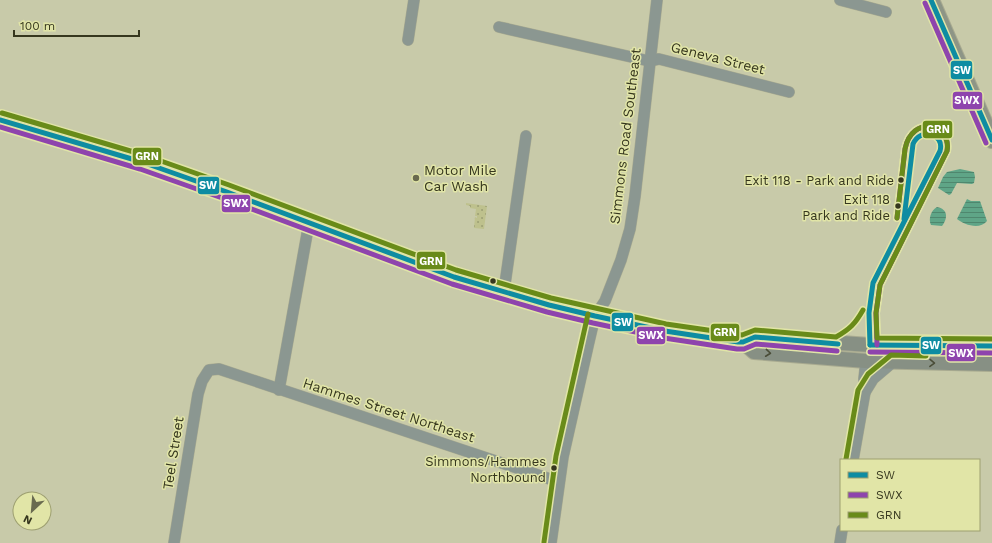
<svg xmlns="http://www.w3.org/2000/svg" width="992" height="543" font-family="'Work Sans',sans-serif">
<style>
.grass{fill:url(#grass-dots)}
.water{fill:url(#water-rules)}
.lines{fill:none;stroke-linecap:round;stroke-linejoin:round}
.minor-casing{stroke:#a8aa90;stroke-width:12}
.major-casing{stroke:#a8aa90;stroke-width:16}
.highway-casing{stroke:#a8aa90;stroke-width:18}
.minor{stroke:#8b9791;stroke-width:11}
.major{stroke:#879084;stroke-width:14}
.highway{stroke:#8d9586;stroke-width:16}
.bus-1-casing{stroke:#e1e5a7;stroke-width:8}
.bus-2-casing{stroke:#e1e5a7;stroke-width:8}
.bus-3-casing{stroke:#e1e5a7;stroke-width:8}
.bus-1{stroke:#0e8ca2;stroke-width:5}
.bus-2{stroke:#8e44ad;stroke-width:5}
.bus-3{stroke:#698b19;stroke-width:5}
.oneway{stroke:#4a4d38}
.poi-dot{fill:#696a4f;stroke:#e1e5a7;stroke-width:1.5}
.bus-dot{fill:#36371e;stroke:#e1e5a7;stroke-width:1.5}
.labels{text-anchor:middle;stroke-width:3;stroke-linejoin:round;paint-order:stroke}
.bus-label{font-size:13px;fill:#36371e;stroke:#e1e5a7;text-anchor:end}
.street-label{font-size:14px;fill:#36371e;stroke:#e1e5a7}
.poi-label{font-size:14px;fill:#36371e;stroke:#e1e5a7;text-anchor:start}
.line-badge{stroke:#e1e5a7;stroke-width:1.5}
.badge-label{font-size:11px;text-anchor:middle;font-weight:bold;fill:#fff}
</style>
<defs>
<pattern id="grass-dots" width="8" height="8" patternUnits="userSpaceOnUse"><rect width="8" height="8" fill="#bec18d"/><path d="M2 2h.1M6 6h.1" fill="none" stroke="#9b9e73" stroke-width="1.8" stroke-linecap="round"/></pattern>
<pattern id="water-rules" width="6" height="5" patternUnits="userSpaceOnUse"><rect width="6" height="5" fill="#5fa587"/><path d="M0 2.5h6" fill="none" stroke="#4f876e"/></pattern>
</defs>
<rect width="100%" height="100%" fill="#c8caa9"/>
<path class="grass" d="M466 203 487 206 484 229 474 228 475 217 477 218V216H475L476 209 470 208V206L466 205Z"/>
<g class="water">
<path d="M960 169 974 172 975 177 974 183 972 184 957 183 951 194 949 195 938 188 943 177 947 172Z"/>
<path d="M967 199 971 201H980L987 221C980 230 964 225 957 219Z"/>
<path d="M937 207C948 209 948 218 942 226L931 225C928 219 931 210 937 207Z"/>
</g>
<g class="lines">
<defs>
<g id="minor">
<path d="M840 0 886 12"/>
<path d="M499 27 649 61 659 59 789 92"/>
<path d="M408 40 414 0"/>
<path d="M504 291 526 136"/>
<path d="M279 390 309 223"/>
<path d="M865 392 873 379 893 362"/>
<path d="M853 460 865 392 864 379 866 361"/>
<path d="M174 543 198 394 202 381 209 370 219 369 559 482"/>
<path d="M551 543 563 457 588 346 595 316 605 301 621 260 630 229 635 196 657 0"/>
<path d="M840 543 842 530"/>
</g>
<g id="major">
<path d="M0 120 30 128 142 162 227 192 454 277 549 305 595 316 665 331 743 342 754 352 866 361 992 364"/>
<path d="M743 342 755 337 870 345 992 346"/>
</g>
<path id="highway" d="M931 0 992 140"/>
</defs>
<use href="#minor" class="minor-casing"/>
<use href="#major" class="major-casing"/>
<use href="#highway" class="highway-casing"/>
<use href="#minor" class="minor"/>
<use href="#major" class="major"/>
<use href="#highway" class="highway"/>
<defs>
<g id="bus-1">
<path d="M931 0 992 140"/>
<path d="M0 120 142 162 227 192 454 277 549 305 595 316 665 331 738 342H743L755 337 838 344"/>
<path d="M870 345 869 313 873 283 940 151C945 133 920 127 913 144L904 219"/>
<path d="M870 345 992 346"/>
</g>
<g id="bus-2">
<path d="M925 3 986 143"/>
<path d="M0 127 140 169 225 199 452 284 547 312 593 323 664 338 737 349H744L756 344 837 351"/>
<path d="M877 345 876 313 880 285 947 151C952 124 912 114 905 149L897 218"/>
<path d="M870 352 992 353"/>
</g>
<g id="bus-3">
<path d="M2 113 144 155 229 185 456 270 551 298 666 324 742 335 755 330 836 337C850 329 855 324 863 310"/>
<path d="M897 218 905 149C912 114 952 124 947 151L880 285 876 313 877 338 992 339"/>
<path d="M846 459 858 390 868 374 891 355 926 356"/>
<path d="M544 542 556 456 588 314"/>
</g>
</defs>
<use href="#bus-1" class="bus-1-casing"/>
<use href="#bus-2" class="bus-2-casing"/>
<use href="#bus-3" class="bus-3-casing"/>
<use href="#bus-1" class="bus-1"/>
<use href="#bus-2" class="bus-2"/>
<use href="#bus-3" class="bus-3"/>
</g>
<defs><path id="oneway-chevron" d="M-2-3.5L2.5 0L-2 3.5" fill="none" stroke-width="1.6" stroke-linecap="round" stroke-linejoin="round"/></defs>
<g class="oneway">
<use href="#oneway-chevron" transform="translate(768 353) rotate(6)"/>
<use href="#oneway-chevron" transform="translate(932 363) rotate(1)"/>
</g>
<circle class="poi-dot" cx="416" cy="178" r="4"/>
<g class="bus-dot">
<circle cx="901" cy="180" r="3.5"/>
<circle cx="898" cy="206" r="3.5"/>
<circle cx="493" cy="281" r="3.5"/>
<circle cx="554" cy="468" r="3.5"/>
</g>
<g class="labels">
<g class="bus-label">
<text x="894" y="185">Exit 118 - Park and Ride</text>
<text x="890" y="204">Exit 118<tspan x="890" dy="16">Park and Ride</tspan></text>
<text x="546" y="466">Simmons/Hammes<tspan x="546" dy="16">Northbound</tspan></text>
</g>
<g class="street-label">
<text transform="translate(718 58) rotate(14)" y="5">Geneva Street</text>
<text transform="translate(625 136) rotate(-83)" y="5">Simmons Road Southeast</text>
<text transform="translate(389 410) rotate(18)" y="5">Hammes Street Northeast</text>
<text transform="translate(173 453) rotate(-81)" y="5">Teel Street</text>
</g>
<g class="poi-label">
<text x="424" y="175">Motor Mile<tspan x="424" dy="16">Car Wash</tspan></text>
</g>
</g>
<g class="line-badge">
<rect x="950" y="60" width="23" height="20" rx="4" fill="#0e8ca2"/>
<rect x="952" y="91" width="31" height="19" rx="4" fill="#8e44ad"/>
<rect x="922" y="120" width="31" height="19" rx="4" fill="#698b19"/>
<rect x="132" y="147" width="30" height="19" rx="4" fill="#698b19"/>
<rect x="197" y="176" width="23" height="19" rx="4" fill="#0e8ca2"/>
<rect x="221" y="194" width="30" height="19" rx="4" fill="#8e44ad"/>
<rect x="416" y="251" width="30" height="19" rx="4" fill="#698b19"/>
<rect x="611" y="312" width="23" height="20" rx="4" fill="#0e8ca2"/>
<rect x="710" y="323" width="30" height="19" rx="4" fill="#698b19"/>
<rect x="636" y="326" width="30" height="19" rx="4" fill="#8e44ad"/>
<rect x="920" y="336" width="22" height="19" rx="4" fill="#0e8ca2"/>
<rect x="946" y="343" width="30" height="19" rx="4" fill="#8e44ad"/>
</g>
<g class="badge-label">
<text x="962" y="74">SW</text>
<text x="967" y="104">SWX</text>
<text x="938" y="133">GRN</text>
<text x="147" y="160">GRN</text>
<text x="208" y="189">SW</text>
<text x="236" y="207">SWX</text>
<text x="431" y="265">GRN</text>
<text x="623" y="326">SW</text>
<text x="725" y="336">GRN</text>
<text x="651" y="339">SWX</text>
<text x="931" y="349">SW</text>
<text x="961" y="357">SWX</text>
</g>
<rect x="840" y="459" width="140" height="72" fill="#e1e5a7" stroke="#9d9f70"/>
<rect x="848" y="472" width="20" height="6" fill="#0e8ca2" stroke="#9d9f70"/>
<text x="876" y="479" font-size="12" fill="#36371e">SW</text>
<rect x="848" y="492" width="20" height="6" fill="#8e44ad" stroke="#9d9f70"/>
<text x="876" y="499" font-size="12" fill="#36371e">SWX</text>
<rect x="848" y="512" width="20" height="6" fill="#698b19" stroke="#9d9f70"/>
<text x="876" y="519" font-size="12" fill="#36371e">GRN</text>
<g transform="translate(32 511) rotate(206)"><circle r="19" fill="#e1e5a7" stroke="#9d9f70"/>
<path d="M0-3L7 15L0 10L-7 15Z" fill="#696a4f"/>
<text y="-6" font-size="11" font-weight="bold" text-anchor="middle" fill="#36371e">N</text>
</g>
<path d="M14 30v6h125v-6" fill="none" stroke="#36371e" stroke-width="2"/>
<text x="20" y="30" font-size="12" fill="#36371e" stroke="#e1e5a7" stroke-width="3" paint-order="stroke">100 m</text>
</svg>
